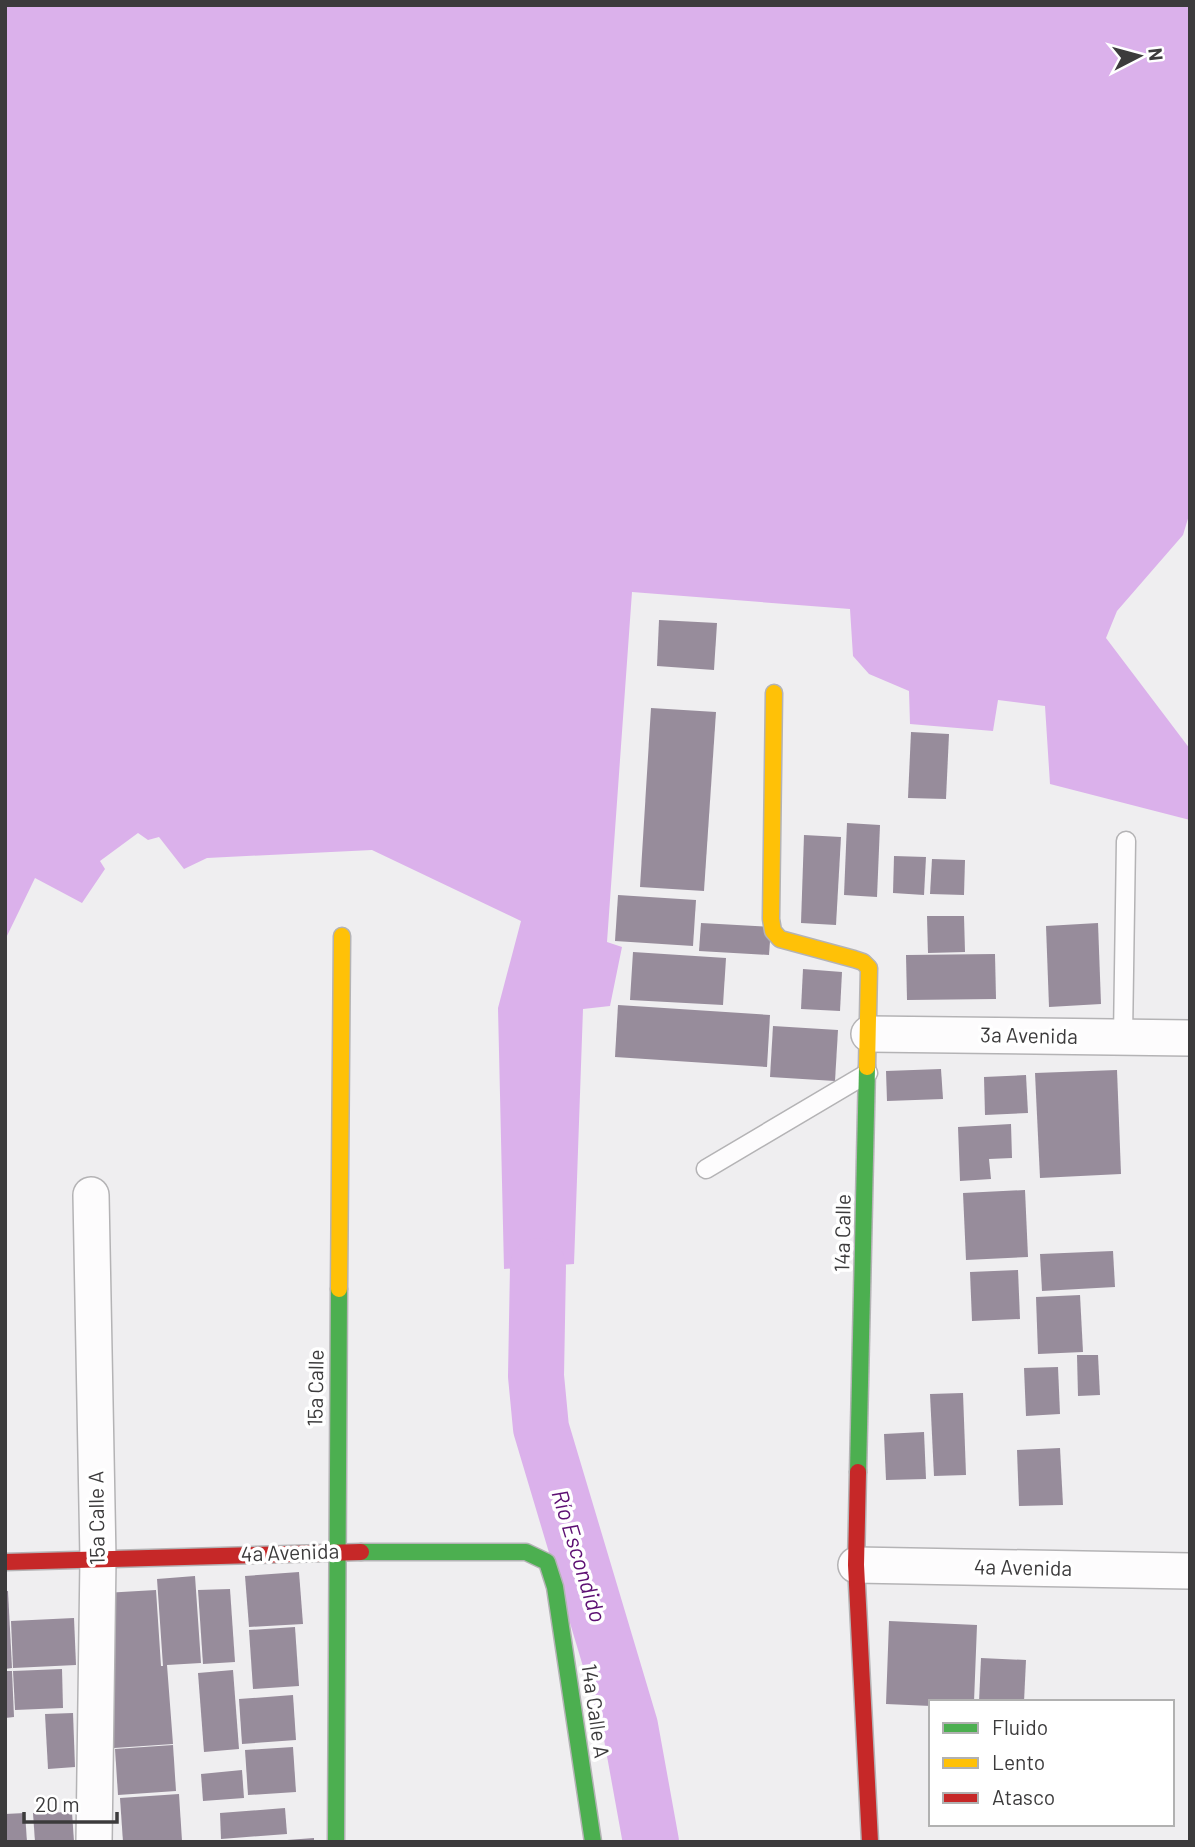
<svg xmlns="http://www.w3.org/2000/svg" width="1195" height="1847" font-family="Barlow,sans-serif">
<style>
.water{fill:#dbb1eb}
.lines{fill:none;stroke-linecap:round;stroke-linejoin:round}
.river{stroke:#dbb1eb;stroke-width:56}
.building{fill:#978c9b}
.lane-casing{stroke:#b4b3b5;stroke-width:21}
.street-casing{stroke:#b4b3b5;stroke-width:38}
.fast-casing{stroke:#b4b3b5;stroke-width:19}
.slow-casing{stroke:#b4b3b5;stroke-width:19}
.jam-casing{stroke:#b4b3b5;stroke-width:19}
.lane{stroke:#fdfcfd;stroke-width:18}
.street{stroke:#fdfcfd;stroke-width:35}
.fast{stroke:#4caf50;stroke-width:16}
.slow{stroke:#ffc107;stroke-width:16}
.jam{stroke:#c62828;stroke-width:16}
.labels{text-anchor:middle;stroke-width:7;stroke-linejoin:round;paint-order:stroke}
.street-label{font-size:21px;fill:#3c3b3c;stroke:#fff}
.water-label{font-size:23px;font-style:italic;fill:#5c0f72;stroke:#fff}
</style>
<rect width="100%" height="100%" fill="#efeef0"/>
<path class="water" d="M5 5H1190V512L1183 535 1117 611 1106 638 1190 749V820L1050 784 1045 706 998 700 993 731 910 724 909 691 869 674 853 656 850 609 632 592 607 942 622 947 610 1006 583 1009 574 1264 504 1269 498 1008 521 921 372 850 207 858 184 869 159 837 148 840 138 833 100 861 105 869 82 903 35 878 5 940Z"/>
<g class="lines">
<path class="river" d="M538 1266 536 1376 541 1428 630 1726 651 1842"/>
</g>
<g class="building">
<path d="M659 620 717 623 714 670 657 666Z"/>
<path d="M651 708 716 712 704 891 640 887Z"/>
<path d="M911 732 949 734 946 799 908 798Z"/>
<path d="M847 823 880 825 877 897 844 895Z"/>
<path d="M804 835 841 837 836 925 801 923Z"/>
<path d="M894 856 926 857 924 895 893 893Z"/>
<path d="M932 859 965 860 964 895 930 894Z"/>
<path d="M618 895 696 900 693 946 615 941Z"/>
<path d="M927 916H964L965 952 928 953Z"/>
<path d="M701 923 771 927 769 955 699 951Z"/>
<path d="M1098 923 1101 1004 1049 1007 1046 926Z"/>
<path d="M633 952 726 958 723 1005 630 1000Z"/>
<path d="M995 954 996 999 907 1000 906 955Z"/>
<path d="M803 969 842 972 840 1011 801 1009Z"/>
<path d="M618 1005 770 1015 767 1067 615 1057Z"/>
<path d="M773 1026 838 1030 835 1081 770 1077Z"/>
<path d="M941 1069 943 1099 887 1101 886 1071Z"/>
<path d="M1117 1070 1121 1174 1040 1178 1035 1073Z"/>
<path d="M1026 1075 1028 1113 985 1115 984 1077Z"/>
<path d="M1011 1124 1012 1158 989 1159 991 1179 960 1181 958 1127Z"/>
<path d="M1025 1190 1028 1257 966 1260 963 1193Z"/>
<path d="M1113 1251 1115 1287 1042 1291 1040 1254Z"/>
<path d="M1018 1270 1020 1319 972 1321 970 1272Z"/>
<path d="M1080 1295 1083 1352 1038 1354 1036 1297Z"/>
<path d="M1077 1355H1098L1100 1395 1078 1396Z"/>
<path d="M1058 1367 1060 1414 1026 1416 1024 1368Z"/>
<path d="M963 1393 966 1475 934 1476 930 1394Z"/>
<path d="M924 1432 926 1479 886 1480 884 1434Z"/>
<path d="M1060 1448 1063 1505 1019 1506 1017 1450Z"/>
<path d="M299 1572 303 1624 249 1627 245 1576Z"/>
<path d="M195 1576 201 1663 167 1665 173 1744 114 1748 104 1593 156 1590 161 1666H163L157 1579Z"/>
<path d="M230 1589 235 1662 203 1664 198 1590Z"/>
<path d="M5 1591H8L12 1668 5 1669Z"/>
<path d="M74 1618 76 1665 13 1668 11 1621Z"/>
<path d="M889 1621 977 1625 974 1702H931V1706L886 1704Z"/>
<path d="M295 1627 299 1686 253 1689 249 1630Z"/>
<path d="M981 1658 1026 1660 1024 1702H979Z"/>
<path d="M62 1669 63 1708 15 1710 13 1671Z"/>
<path d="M233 1670 239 1749 204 1752 198 1673Z"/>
<path d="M5 1671H12L14 1717 5 1718Z"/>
<path d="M293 1695 296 1740 242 1744 239 1699Z"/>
<path d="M73 1713 75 1767 48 1769 45 1714Z"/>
<path d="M173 1745 176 1791 118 1795 115 1749Z"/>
<path d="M293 1747 296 1792 248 1795 245 1750Z"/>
<path d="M242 1770 244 1798 203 1801 201 1774Z"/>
<path d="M179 1794 182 1841 123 1842 120 1798Z"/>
<path d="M285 1808 287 1834 221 1839 220 1813Z"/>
<path d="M72 1812 74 1842H35L33 1813Z"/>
<path d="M25 1813 27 1842H5V1814Z"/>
<path d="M314 1838V1842H287V1840Z"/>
</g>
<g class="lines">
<defs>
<g id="lane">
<path d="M1123 1037 1126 841"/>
<path d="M706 1169 868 1073"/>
</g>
<g id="street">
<path d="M869 1034 1190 1038"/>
<path d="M91 1195 98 1559 94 1842"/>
<path d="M856 1565 1190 1571"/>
</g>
<g id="fast">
<path d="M858 1472 867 1067"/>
<path d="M361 1552H526L547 1562 555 1587 593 1842"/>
<path d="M336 1842 339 1289"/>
</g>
<g id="slow">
<path d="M774 693 771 919 773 931 780 939 854 959 863 962 869 968 867 1067"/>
<path d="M339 1289 342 936"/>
</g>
<g id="jam">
<path d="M858 1472 856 1565 870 1842"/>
<path d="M5 1562 361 1552"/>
</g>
</defs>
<use href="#lane" class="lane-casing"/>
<use href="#street" class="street-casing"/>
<use href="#fast" class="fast-casing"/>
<use href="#slow" class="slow-casing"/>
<use href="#jam" class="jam-casing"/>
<use href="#lane" class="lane"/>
<use href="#street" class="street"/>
<use href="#fast" class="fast"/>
<use href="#slow" class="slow"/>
<use href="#jam" class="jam"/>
</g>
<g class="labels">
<g class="street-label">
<text transform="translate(1029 1036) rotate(1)" y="7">3a Avenida</text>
<text transform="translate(843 1233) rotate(-89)" y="7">14a Calle</text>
<text transform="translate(316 1388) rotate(-89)" y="7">15a Calle</text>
<text transform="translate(97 1518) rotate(-91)" y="7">15a Calle A</text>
<text transform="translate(290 1553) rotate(-2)" y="7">4a Avenida</text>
<text transform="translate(1023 1568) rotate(1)" y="7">4a Avenida</text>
<text transform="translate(595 1711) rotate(82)" y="7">14a Calle A</text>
</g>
<g class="water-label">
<text transform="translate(579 1556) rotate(73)" y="8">Río Escondido</text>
</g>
</g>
<rect width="1195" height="1847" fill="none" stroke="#3c3b3c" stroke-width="14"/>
<rect x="929" y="1700" width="245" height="126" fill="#ffffff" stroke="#b1b1b1" stroke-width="2"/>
<rect x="943" y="1723" width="35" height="10" fill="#4caf50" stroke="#b1b1b1" stroke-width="2"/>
<text x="992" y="1735" font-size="21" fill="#3c3b3c">Fluido</text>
<rect x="943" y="1758" width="35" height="10" fill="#ffc107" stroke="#b1b1b1" stroke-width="2"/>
<text x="992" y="1770" font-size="21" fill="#3c3b3c">Lento</text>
<rect x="943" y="1793" width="35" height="10" fill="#c62828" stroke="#b1b1b1" stroke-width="2"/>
<text x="992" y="1805" font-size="21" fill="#3c3b3c">Atasco</text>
<g transform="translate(1139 56) rotate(84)" stroke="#ffffff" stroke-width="5" paint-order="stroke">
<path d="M0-5L12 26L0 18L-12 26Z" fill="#3c3b3c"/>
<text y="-10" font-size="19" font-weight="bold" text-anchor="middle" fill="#3c3b3c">N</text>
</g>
<path d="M24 1812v10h93v-10" fill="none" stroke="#3c3b3c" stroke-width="3.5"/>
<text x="35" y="1812" font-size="21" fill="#3c3b3c" stroke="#ffffff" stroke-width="5" paint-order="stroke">20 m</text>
</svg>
